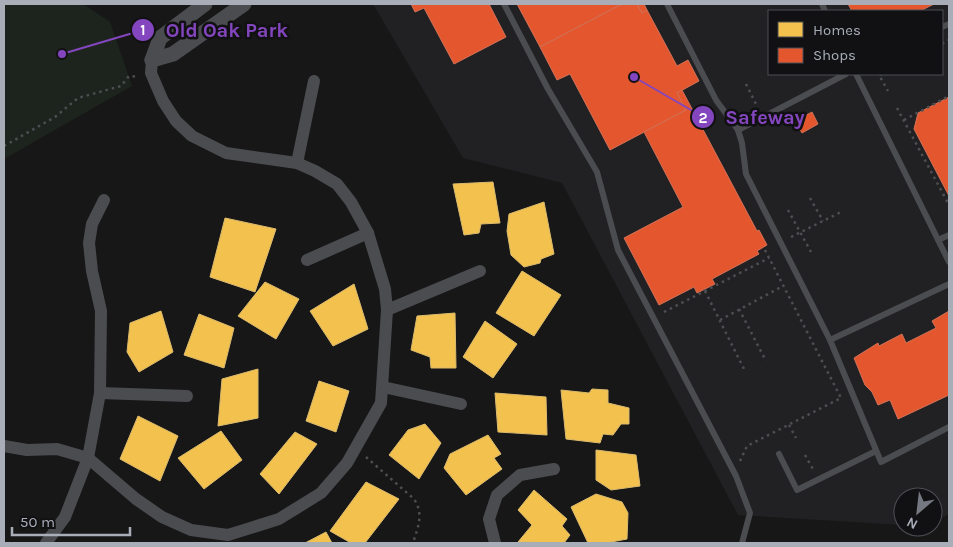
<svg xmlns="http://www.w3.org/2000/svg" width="953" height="547" font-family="Karla,sans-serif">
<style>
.built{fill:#212123;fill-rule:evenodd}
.green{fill:#1d241e}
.homes{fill:#f2c14e;stroke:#dcbb6e}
.shops{fill:#e4572e;stroke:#d27157}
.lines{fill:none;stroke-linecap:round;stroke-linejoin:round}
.path{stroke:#4d4e52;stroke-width:2.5;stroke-dasharray:2.5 4;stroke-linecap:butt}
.service{stroke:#4b4c50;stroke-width:6}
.minor{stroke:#4b4c50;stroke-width:12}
.tertiary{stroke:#4b4c50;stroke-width:15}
.leader{fill:none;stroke:#8446be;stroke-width:2}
.callout-dot{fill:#8446be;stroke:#111113;stroke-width:2}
.mark-label{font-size:15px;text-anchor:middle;font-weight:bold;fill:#fff}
.callout-label{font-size:20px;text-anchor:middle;font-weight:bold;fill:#8446be;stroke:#111113;stroke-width:5;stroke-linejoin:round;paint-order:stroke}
</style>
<rect width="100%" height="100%" fill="#171717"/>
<path class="built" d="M373 4H949V514L933 523V497H903V525L738 515 562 183 463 158ZM769 11H942V74H769Z"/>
<path class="green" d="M4 4H83L110 22 132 86 4 159Z"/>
<g class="homes">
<path d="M493 182 500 223 481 224 479 233 464 235 453 184Z"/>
<path d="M544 202 554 254 541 259 540 263 524 267 511 255 507 231 509 214Z"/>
<path d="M225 218 276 229 255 292 210 277Z"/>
<path d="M522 271 561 295 534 336 496 313Z"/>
<path d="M265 282 299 299 276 339 238 316Z"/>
<path d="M354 284 368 329 333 346 310 311Z"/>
<path d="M161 311 173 352 139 372 127 352 130 323Z"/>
<path d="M455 313 456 368H431L430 357 411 350 417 316Z"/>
<path d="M199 314 234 328 224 368 184 355Z"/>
<path d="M485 321 517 344 493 378 463 357Z"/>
<path d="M258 369V418L218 426 222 379Z"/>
<path d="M319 381 349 391 336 432 306 421Z"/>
<path d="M592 389 608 390V403L629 408V424H621L613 435 603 434 600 443 566 439 561 390 589 393Z"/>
<path d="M495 393 546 397 547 435 498 432Z"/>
<path d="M138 416 178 436 160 481 120 459Z"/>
<path d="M425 424 441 443 419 479 389 455 408 430Z"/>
<path d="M221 431 242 460 204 489 178 458Z"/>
<path d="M295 432 317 444 279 494 260 474Z"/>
<path d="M488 435 501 454 494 458 502 469 466 495 444 468 450 454Z"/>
<path d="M596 450 636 455 640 486 611 490 596 480Z"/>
<path d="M366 482 399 499 365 543H351L330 531Z"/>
<path d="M534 490 567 519 562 526 570 535 564 543 518 542 532 525 518 510Z"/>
<path d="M596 494 622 502 628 513 627 539 606 543H588L571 507Z"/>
<path d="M326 532 332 543H305Z"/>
</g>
<g class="shops">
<path d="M411 4H489L506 37 454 64 424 8 415 12Z"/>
<path d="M517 4H622L540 47Z"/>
<path d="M622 4H637L642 13 647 10 677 66 688 60 699 81 677 93 686 110 610 150 570 74 557 80 540 47Z"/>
<path d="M637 4H644L647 10 642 13Z"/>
<path d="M848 4H934L920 11H852Z"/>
<path d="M682 90 757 231 759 230 767 245 757 251 759 254 712 279 715 284 697 293 694 287 659 305 624 238 683 207 644 132 686 110 677 93Z"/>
<path d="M949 97V196L914 129 918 113Z"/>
<path d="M812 112 818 124 802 133 795 121Z"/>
<path d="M949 311V395L898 419 890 400 878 405 872 392 865 385 854 358 878 343 879 346 902 334 906 343 936 328 932 321Z"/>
</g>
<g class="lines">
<g class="path">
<path d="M942 44 949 40"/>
<path d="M882 74 879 75 888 91"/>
<path d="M746 84 757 106"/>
<path d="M897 108 949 205"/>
<path d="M904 120 949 96"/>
<path d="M4 146 55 117 78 98 121 86 129 76 139 77"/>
<path d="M810 198 823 221"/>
<path d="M788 210 811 252"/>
<path d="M791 237 843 211"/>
<path d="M705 291 745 371"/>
<path d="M739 309 766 361"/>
<path d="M664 312 769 258"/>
<path d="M720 320 783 286"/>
<path d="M789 425 796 438"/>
<path d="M805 455 814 471"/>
<path d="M366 457 414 499C424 514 418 527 413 543"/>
<path d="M740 461 747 446 841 398 765 250"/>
</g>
<g class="service">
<path d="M504 4 548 89 597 172 618 250 736 476 750 513 742 543"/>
<path d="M667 4 716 100 738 130 742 143 746 174 830 340 881 462 949 427"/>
<path d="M822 4 825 11"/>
<path d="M942 27 949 24"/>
<path d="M856 74 949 262"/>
<path d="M738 130 846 74"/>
<path d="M938 240 949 235"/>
<path d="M830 340 949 284"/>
<path d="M779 454 797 490 876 451"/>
</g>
<g class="minor">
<path d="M297 163 314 81"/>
<path d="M307 260 368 233"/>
<path d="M387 310 480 271"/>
<path d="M383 387 461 404"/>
<path d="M100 393 187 396"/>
<path d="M4 446 27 450 57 449 88 458 136 499 162 517 191 530 228 535 279 519 321 493 347 463 381 403 387 310 385 289 368 233 351 202 337 184 315 171 297 163 226 153 192 136 176 121 163 101 151 73 152 60"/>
<path d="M46 543 65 517 88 458 100 393 101 311 92 271 89 243 92 224 104 200"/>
<path d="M495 543 489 519 497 495 520 475 554 469"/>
</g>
<g class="tertiary">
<path d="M152 60 173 54 244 4"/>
<path d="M152 60 160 38 205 4"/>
</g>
</g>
<path class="leader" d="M62 54L143 30M634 77L703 117"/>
<g class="callout-dot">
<circle cx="62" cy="54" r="5"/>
<circle cx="634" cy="77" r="5"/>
<circle cx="143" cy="30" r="12"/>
<circle cx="703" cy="117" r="12"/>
</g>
<g class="mark-label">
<text x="143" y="35">1</text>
<text x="703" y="123">2</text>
</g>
<g class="callout-label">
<text x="227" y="37">Old Oak Park</text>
<text x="765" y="124">Safeway</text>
</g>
<rect width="953" height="547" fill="none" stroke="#a8adb8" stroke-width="10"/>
<rect x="768" y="10" width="175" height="65" fill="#111113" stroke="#4d4f55"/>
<rect x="778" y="22" width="25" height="15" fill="#f2c14e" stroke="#4d4f55"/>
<text x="813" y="35" font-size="15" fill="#a8adb8">Homes</text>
<rect x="778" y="48" width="25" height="15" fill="#e4572e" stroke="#4d4f55"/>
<text x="813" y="60" font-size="15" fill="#a8adb8">Shops</text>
<g transform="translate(918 512) rotate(208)"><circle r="24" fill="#111113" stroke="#4d4f55"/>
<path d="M0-4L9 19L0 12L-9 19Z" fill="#757880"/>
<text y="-8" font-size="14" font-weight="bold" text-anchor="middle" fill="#a8adb8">N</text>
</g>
<path d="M12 527v8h118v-8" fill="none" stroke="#a8adb8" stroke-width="2.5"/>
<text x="20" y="527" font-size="15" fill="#a8adb8" stroke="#111113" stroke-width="4" paint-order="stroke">50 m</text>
</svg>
